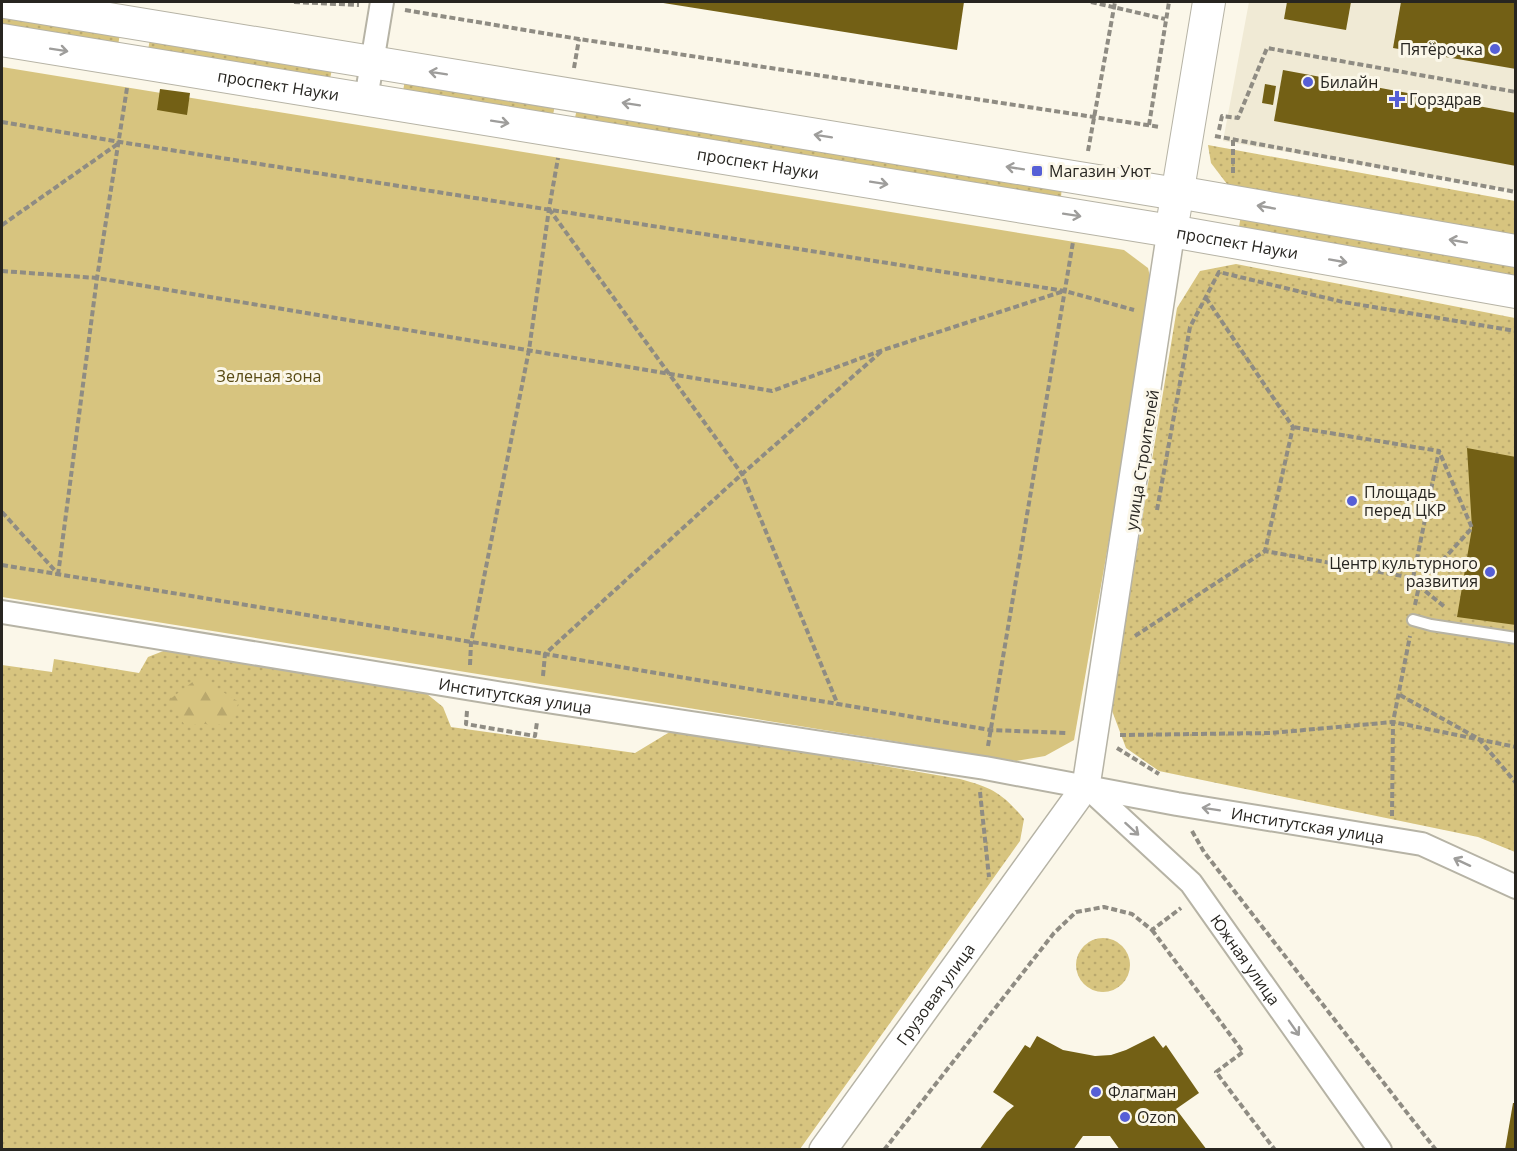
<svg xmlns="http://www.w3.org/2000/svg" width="1517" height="1151" font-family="'Open Sans',sans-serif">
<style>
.built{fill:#f0ead5}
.grass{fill:url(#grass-dots)}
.forest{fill:url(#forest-firs)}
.green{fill:#d7c47f}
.building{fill:#736015}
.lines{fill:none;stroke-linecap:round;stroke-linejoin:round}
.service-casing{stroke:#b6b3a5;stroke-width:14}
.minor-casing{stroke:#b6b3a5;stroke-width:26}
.tertiary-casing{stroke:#b6b3a5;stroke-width:30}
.secondary-casing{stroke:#b6b3a5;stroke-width:34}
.path{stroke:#8f8c83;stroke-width:4;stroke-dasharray:6 3;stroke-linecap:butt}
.service{stroke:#fff;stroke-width:10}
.minor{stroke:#fff;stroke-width:22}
.tertiary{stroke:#fff;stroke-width:27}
.secondary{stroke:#fff;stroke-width:32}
.oneway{stroke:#9e9d9b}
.poi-dot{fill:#565fd6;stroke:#fbf7e9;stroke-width:2}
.labels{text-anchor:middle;stroke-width:6;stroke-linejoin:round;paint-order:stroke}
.poi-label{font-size:16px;fill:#272520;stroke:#fbf7e9;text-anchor:start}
.street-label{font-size:16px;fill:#272520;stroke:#fbf7e9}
.park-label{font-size:16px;fill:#594b15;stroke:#fbf7e9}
</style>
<defs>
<pattern id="grass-dots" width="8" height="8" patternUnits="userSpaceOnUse" patternTransform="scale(1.5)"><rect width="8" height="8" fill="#d7c47f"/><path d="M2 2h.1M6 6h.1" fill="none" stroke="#b9a86d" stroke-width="1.8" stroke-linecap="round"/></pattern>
<pattern id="forest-firs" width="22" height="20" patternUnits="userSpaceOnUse" patternTransform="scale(1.5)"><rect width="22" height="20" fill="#d7c47f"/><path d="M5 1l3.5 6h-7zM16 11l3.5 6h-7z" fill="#b9a86d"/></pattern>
</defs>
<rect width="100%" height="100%" fill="#fbf7e9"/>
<path class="built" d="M1249 2H1515V191L1223 141Z"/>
<g class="grass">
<path d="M2 15 120 34 118 45 2 27Z"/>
<path d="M150 39 332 69 330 79 148 50Z"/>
<path d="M405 80 555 104 553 115 403 91Z"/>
<path d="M577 108 1062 186 1061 197 575 118Z"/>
<path d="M1208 145 1515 201V236L1249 189 1227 184 1211 163Z"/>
<path d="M1241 215 1515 264V277L1239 227Z"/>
<path d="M1236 264 1515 318V852L1478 837 1159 771 1126 748 1111 708 1177 308 1200 271Z"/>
<path d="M171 648 427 694 443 707 451 727 635 753 673 730 960 779C993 788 1002 793 1024 819L1020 841 800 1149 2 1150V665L52 672 54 659 139 673 148 657Z"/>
<circle cx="1103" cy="965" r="27"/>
</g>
<path class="forest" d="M199 677 239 702 229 724H184L169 700Z"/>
<path class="green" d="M2 67 1124 250 1148 268 1153 289 1074 740 1045 756 1016 761 2 597Z"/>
<g class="building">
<path d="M657 2H964L957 50Z"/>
<path d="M1287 2H1351L1346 30 1284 19Z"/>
<path d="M1401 2H1516V69L1393 48Z"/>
<path d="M1283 70 1516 113V166L1274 121Z"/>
<path d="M1265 84 1276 86 1273 105 1262 103Z"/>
<path d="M160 89 190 93 187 115 157 110Z"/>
<path d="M1467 448 1516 457V625L1457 617 1472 528Z"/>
<path d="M1037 1036 1063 1050 1095 1056 1111 1055 1126 1050 1154 1036 1163 1048 1166 1045 1199 1093 1176 1109 1207 1150H1120L1110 1136H1083L1073 1150H979L1007 1112 1014 1106 993 1092 1025 1045 1030 1048Z"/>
<path d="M1513 1103H1516V1150H1505Z"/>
</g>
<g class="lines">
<defs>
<path id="service" d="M1413 620 1431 625 1516 638"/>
<g id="minor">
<path d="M366 99 382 2"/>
<path id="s1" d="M2 612 540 700 985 768 1177 804 1422 844 1516 887"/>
<path id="s2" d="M1086 786 1191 883 1380 1150"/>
</g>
<g id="tertiary">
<path id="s3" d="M823 1150 1086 786 1171 231"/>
</g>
<g id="secondary">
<path d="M5 2 1177 194 1183 193 1516 251"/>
<path id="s4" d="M2 40 1171 231 1516 292"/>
<path d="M1174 214 1209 2"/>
</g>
</defs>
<use href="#service" class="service-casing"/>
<use href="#minor" class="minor-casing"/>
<use href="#tertiary" class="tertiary-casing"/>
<use href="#secondary" class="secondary-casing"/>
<g class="path">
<path d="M294 2 359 5"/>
<path d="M1091 2 1165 19"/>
<path d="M405 10 579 39 1160 127"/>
<path d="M574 68 579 39"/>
<path d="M2 122 120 142 1065 291 1134 310"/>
<path d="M1149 125 1169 2"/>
<path d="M1219 130 1222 116 1238 118 1267 48 1516 92"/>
<path d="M1215 136 1516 192"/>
<path d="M1088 151 1115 2"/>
<path d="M1233 173V139"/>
<path d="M549 209 742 474 838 705"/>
<path d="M2 225 119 143"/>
<path d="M2 271 97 278 772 391 883 350 1064 291"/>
<path d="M1206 298 1293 427 1265 551"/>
<path d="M1157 510 1190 327 1219 272 1343 302 1516 331"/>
<path d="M2 512 58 574"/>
<path d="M2 565 545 654 990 730 1068 733"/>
<path d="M58 575 97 278 127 88"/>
<path d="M1413 578 1419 586 1446 608"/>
<path d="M1415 605 1419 586 1472 528 1439 451"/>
<path d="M1135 636 1265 551 1413 578 1439 451 1293 427"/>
<path d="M470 665 471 643 529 350 549 209 558 158"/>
<path d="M543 676 545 654 742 474 883 350"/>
<path d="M1400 695 1479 739 1516 783"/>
<path d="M467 711 466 724 535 736 537 722"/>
<path d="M1120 735 1271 733 1393 722 1516 747"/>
<path d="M988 746 1073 242"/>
<path d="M1117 748 1159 774"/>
<path d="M980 792 989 877"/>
<path d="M1392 816 1393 722 1410 636"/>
<path d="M1192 831 1204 852 1436 1150"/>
<path d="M1152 930 1243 1052 1216 1072 1275 1150"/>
<path d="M884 1150 1054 933 1076 912 1104 907 1132 914 1152 930 1181 908"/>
</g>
<use href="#service" class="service"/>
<use href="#minor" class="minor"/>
<use href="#tertiary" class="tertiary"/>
<use href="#secondary" class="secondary"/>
</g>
<defs><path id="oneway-shaft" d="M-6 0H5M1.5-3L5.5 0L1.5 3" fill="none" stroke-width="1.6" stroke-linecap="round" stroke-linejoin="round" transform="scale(1.5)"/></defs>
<g class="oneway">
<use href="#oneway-shaft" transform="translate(59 50) rotate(9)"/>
<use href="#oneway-shaft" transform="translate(438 73) rotate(-171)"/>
<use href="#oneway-shaft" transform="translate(631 104) rotate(-171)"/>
<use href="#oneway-shaft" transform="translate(500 122) rotate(9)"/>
<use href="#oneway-shaft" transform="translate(823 136) rotate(-171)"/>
<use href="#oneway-shaft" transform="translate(1015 168) rotate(-171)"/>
<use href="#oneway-shaft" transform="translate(879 183) rotate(9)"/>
<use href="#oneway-shaft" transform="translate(1266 207) rotate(-170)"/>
<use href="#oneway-shaft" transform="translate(1072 215) rotate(9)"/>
<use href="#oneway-shaft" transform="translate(1458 241) rotate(-170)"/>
<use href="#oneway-shaft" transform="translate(1338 261) rotate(10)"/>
<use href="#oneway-shaft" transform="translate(1211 809) rotate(-171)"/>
<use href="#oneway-shaft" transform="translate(1132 829) rotate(42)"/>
<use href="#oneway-shaft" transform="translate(1462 862) rotate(-155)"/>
<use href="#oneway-shaft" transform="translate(1294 1028) rotate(55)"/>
</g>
<g class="poi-dot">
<circle cx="1495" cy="49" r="6"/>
<circle cx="1308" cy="82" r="6"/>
<path d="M1394 90h6v6h6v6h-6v6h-6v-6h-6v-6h6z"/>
<rect x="1031" y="165" width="12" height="12" rx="3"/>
<circle cx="1352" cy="501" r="6"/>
<circle cx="1490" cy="572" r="6"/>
<circle cx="1096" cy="1092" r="6"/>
<circle cx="1125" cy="1117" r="6"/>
</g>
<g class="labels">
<g class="poi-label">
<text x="1483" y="55" text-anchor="end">Пятёрочка</text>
<text x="1320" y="88">Билайн</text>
<text x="1409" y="105">Горздрав</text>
<text x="1049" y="177">Магазин Уют</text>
<text x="1364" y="498">Площадь<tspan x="1364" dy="18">перед ЦКР</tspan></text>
<text x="1478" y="569" text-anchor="end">Центр культурного<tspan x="1478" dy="18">развития</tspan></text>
<text x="1108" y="1098">Флагман</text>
<text x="1137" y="1123">Ozon</text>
</g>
<g class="street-label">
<text dy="6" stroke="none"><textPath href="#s4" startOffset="280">проспект Науки</textPath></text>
<text dy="6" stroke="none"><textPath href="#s4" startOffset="766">проспект Науки</textPath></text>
<text dy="6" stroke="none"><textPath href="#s4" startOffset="1252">проспект Науки</textPath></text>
<text transform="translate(1142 460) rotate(-81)" y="6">улица Строителей</text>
<text dy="6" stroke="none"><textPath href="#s1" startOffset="520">Институтская улица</textPath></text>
<text dy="6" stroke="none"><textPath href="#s1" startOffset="1323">Институтская улица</textPath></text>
<text dy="6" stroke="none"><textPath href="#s2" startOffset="237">Южная улица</textPath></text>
<text dy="6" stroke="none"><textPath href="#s3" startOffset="192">Грузовая улица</textPath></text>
</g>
<g class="park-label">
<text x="269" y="382">Зеленая зона</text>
</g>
</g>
<rect width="1517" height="1151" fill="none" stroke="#272520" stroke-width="6"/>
</svg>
